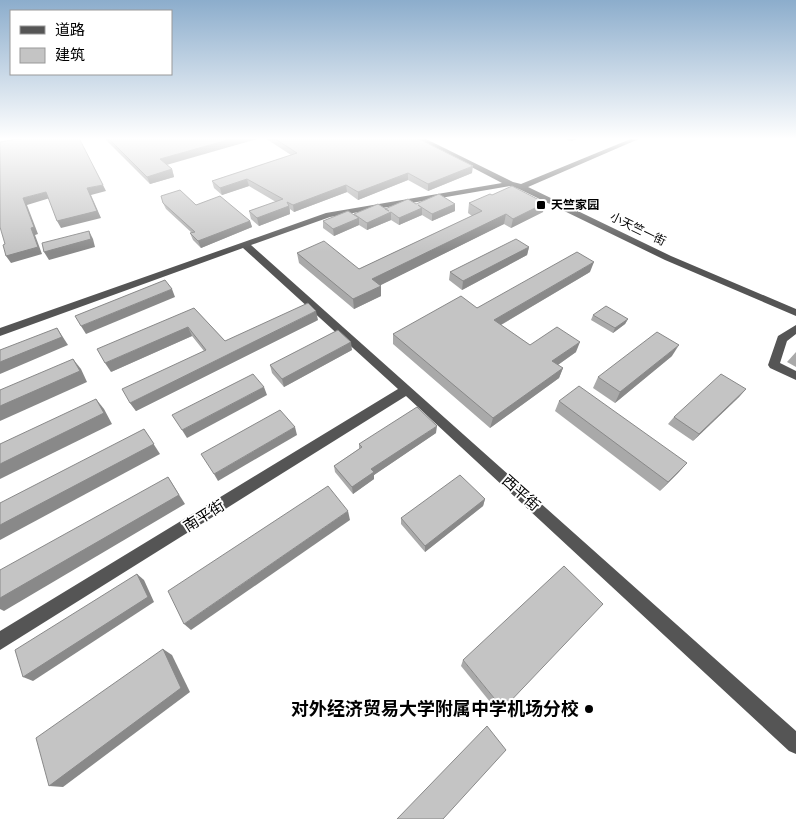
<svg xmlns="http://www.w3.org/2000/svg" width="796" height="819" font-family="'Open Sans','Noto Sans SC',sans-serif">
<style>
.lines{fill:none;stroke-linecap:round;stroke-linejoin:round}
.minor{fill:#555;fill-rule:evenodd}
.wall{fill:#a9a9a9}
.shaded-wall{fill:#898989}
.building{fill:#c4c4c4;stroke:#898989}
.poi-dot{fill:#000;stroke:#fff;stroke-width:2}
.labels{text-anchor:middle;stroke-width:4;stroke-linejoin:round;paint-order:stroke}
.far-poi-label{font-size:12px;font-weight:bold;fill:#000;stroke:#fff;text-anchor:start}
.far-street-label{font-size:12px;fill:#000;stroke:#fff}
.street-label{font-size:15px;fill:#000;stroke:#fff}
.near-poi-label{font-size:18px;font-weight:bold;fill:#000;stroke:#fff;text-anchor:end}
</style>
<rect width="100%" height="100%" fill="#fff"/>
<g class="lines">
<g class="minor">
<path d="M416 138H424L513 182 521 184 633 138H641L528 187 671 256 796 309V316L665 260 519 189 510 186 330 217 251 245 796 731V754L789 751 406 396 0 650V631L398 389 243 248 0 336V328L326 213 502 183Z"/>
<path d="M796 325V334L787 341 780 363 796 371V380L770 368 768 365 778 336Z"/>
</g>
</g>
<g class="wall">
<path d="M104 138H260L166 164 172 169 174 177 150 184Z"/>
<path d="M265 138H417L472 173 428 191 408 180 358 200 347 192 294 212 290 209V214L259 226 251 219 249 211 276 202 249 186 222 195 214 188 212 181 291 155Z"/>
<path d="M562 138H579L571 141Z"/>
<path d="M492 195 543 212 511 228 504 224 380 285 381 296 354 309 299 263 297 253 359 269 472 216 468 213 469 203Z"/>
<path d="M163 203 196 205 250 221 252 227 201 248 193 240 190 233H192L166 209Z"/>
<path d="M416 204H455V211L432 221 422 215 399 225 391 220 367 230 359 225 334 236 323 228V221L385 209Z"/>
<path d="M529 247 527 255 462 290 449 280 450 272Z"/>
<path d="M590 272 501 325 530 345 576 352 558 365 563 368 559 378 490 428 393 344V334Z"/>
<path d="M194 308 225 341 318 320 136 411 130 403 204 351 192 336 111 372Z"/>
<path d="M593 315 628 319 625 324 613 333 591 320Z"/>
<path d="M352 350 284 387 272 373 270 365Z"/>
<path d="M796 352V367L787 362Z"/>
<path d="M672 356 615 403 593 388 598 377Z"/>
<path d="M746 389 739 397 693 441 668 424 674 417Z"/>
<path d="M559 401 687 463 678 473 660 491 555 411Z"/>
<path d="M436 433 374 475V479L353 494 335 472 334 466 359 449V444Z"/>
<path d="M485 499 483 506 425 552 401 524V518Z"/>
<path d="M463 660 503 709 499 713 461 666Z"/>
</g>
<g class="shaded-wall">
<path d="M235 138H260L163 166 160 159Z"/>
<path d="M572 138H579L571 141Z"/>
<path d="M473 166 472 173 428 191V184Z"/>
<path d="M172 169 174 177 150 184 147 177Z"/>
<path d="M408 173V180L358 200V192Z"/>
<path d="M247 179 249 186 222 195 220 188Z"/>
<path d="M103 185 106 191 91 195 101 218 61 228 57 221 87 188Z"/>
<path d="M346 185 347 192 294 212 293 205Z"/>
<path d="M46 192 50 198 27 205 38 234 35 235 42 254 11 263 6 256 23 198Z"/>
<path d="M545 203 543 212 511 228 513 219Z"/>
<path d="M455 204V211L432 221V214Z"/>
<path d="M289 206 290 214 259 226 257 218Z"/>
<path d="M422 208V215L399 225V218Z"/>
<path d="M391 212V220L367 230V223Z"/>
<path d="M506 214 504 224 373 289 372 279Z"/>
<path d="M359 218V225L334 236 333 229Z"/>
<path d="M250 221 252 227 201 248 198 241Z"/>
<path d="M89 231 93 239 95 247 49 260 44 252Z"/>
<path d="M529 247 527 255 462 290 463 281Z"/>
<path d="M594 262 590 272 492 330 494 320Z"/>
<path d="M381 286V296L354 309 353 299Z"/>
<path d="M172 289 175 297 86 334 81 326Z"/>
<path d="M316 311 318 320 136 411 130 403Z"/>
<path d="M628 319 625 324 613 333 615 328Z"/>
<path d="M188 327 192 336 111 372 105 363Z"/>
<path d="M57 328 68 345 0 374V362Z"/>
<path d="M351 342 352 350 284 387 282 379Z"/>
<path d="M580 342 576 352 549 371 552 361Z"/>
<path d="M679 345 672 356 615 403 620 392Z"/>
<path d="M73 359 81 369 87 382 0 421V406Z"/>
<path d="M563 368 559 378 490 428 493 418Z"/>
<path d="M264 387 267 395 187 438 182 430Z"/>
<path d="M746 389 739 397 693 441 699 434Z"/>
<path d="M96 399 104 409 112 424 0 479V464Z"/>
<path d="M437 426 436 433 374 475V479L353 494 352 487 371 469Z"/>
<path d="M295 427 297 435 218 481 214 474Z"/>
<path d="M144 429 160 454 0 540V525Z"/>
<path d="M687 463 678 473 660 491 668 482Z"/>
<path d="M168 477 185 504 4 611 0 609V598Z"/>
<path d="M485 499 483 506 425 552V546Z"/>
<path d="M348 511 350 520 191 630 184 624Z"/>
<path d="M137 574 144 580 154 602 33 681 23 677Z"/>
<path d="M163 649 172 655 190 692 63 787 49 786Z"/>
</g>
<g class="building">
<path d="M24 138H79L103 185 87 188 97 211 57 221 46 192 23 198 34 227 31 228 38 247 6 256 3 245 5 244 0 227V142Z"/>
<path d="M108 138H235L160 159 172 169 147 177Z"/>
<path d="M274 138H417L473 166 428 184 408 173 358 192 346 185 293 205 287 202 289 206 257 218 249 211 283 199 247 179 220 188 212 181 297 153Z"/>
<path d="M512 186 545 203 513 219 506 214 372 279 381 286 353 299 297 253 324 241 359 269 482 211 469 203 490 194 492 195Z"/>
<path d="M180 190 196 205 220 196 250 221 198 241 190 233 195 232 163 203 161 196Z"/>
<path d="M439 194 455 204 432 214 418 205 422 208 399 218 391 212 367 223 354 214 378 204 389 211 385 209 408 199 416 204Z"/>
<path d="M348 211 359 218 333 229 323 221Z"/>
<path d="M89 231 91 239 44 252 42 243Z"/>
<path d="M516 239 529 247 463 281 450 272Z"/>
<path d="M577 252 594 262 494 320 530 345 557 327 580 342 552 361 563 368 493 418 393 334 461 296 477 308Z"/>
<path d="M165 280 172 289 81 326 75 316Z"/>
<path d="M308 303 316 311 130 403 122 389 206 350 188 327 105 363 97 349 194 308 225 341Z"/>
<path d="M606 306 628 319 615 328 593 315Z"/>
<path d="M57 328 62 337 0 362V350Z"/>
<path d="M338 330 351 342 282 379 270 365Z"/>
<path d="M657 332 679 345 620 392 598 377Z"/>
<path d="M73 359 80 371 0 406V390Z"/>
<path d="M253 374 264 387 182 430 172 415Z"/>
<path d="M721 374 746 389 699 434 674 417Z"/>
<path d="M579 386 687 463 668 482 559 401Z"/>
<path d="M96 399 104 413 0 464V444Z"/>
<path d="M417 407 437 426 371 469 374 472 352 487 334 466 362 447 359 444Z"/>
<path d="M280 410 295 427 214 474 201 454Z"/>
<path d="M144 429 154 444 0 525V503Z"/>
<path d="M460 475 485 499 425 546 401 518Z"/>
<path d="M168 477 179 495 0 598V570Z"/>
<path d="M328 486 348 511 184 624 168 591Z"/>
<path d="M564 566 603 604 503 709 463 660Z"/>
<path d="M137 574 148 597 23 677 15 650Z"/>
<path d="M163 649 181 688 49 786 36 738Z"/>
<path d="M487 726 506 750 443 819H397Z"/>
</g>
<linearGradient id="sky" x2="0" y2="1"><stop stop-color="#8cadcc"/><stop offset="0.55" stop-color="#fff"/><stop offset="1" stop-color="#fff" stop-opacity="0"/></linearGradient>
<rect width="796" height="252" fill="url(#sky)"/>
<g class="poi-dot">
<rect x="536" y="200" width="10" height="10" rx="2.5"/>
<circle cx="589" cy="709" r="5"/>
</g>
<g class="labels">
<g class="far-poi-label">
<text x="551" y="209">天竺家园</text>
</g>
<g class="far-street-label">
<text transform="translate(638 229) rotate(26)" y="4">小天竺一街</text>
</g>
<g class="street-label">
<text transform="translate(521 493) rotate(42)" y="5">西平街</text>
<text transform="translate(204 516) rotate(-32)" y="5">南平街</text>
</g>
<g class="near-poi-label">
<text x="579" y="715">对外经济贸易大学附属中学机场分校</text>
</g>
</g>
<rect x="10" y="10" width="162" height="65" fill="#ffffff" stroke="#999999"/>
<rect x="20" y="26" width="25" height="8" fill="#555555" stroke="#999999"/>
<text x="55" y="35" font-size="15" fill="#000000">道路</text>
<rect x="20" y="48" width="25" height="15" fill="#c4c4c4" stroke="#999999"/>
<text x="55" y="60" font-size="15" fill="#000000">建筑</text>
</svg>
